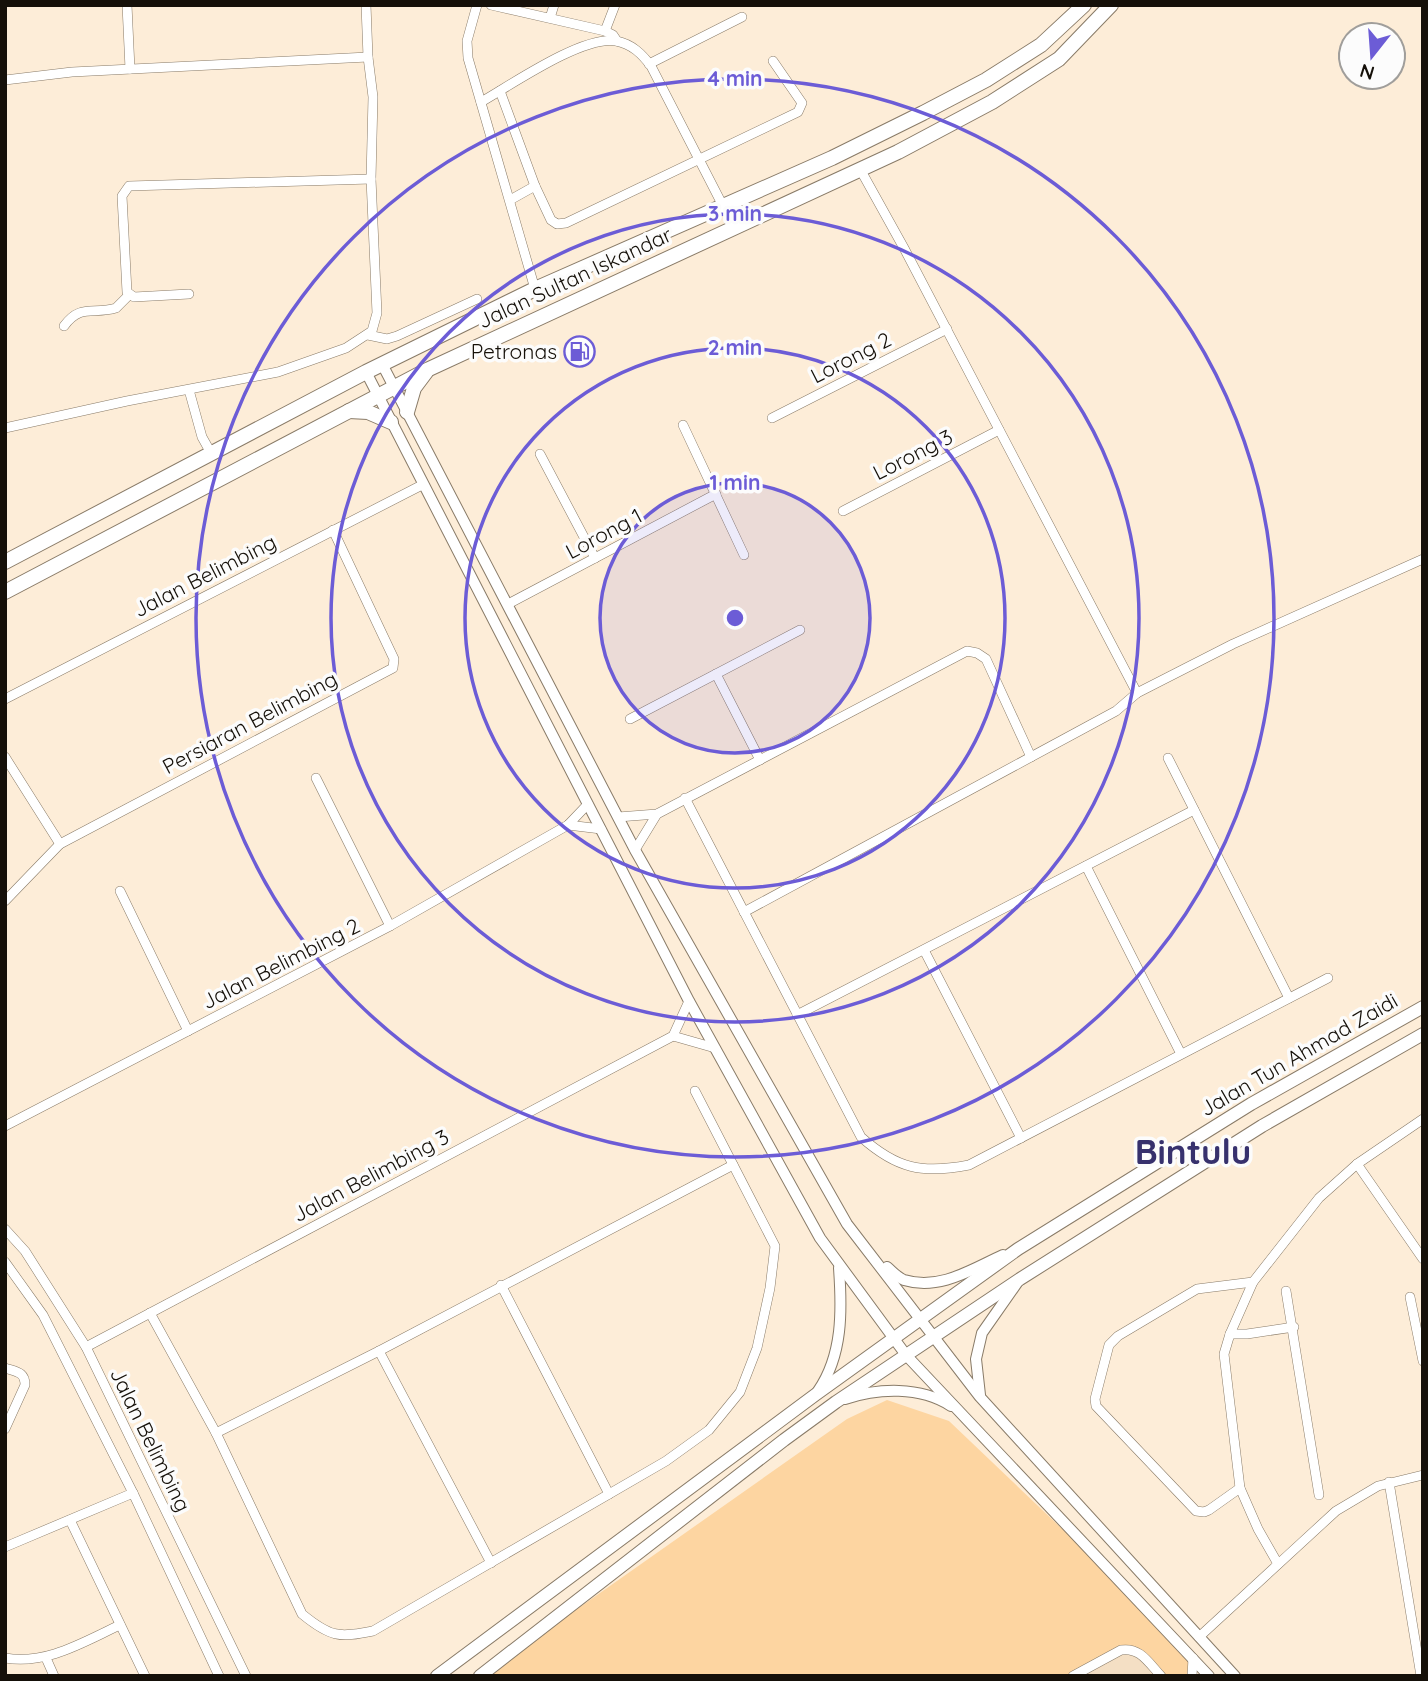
<svg xmlns="http://www.w3.org/2000/svg" width="1428" height="1681" font-family="Quicksand,sans-serif">
<style>
.built{fill:#f4dfc4}
.green{fill:#fdd5a1}
.lines{fill:none;stroke-linecap:round;stroke-linejoin:round}
.minor-casing{stroke:#897b68;stroke-width:10}
.tertiary-casing{stroke:#897b68;stroke-width:12}
.secondary-casing{stroke:#897b68;stroke-width:14}
.primary-casing{stroke:#897b68;stroke-width:16}
.minor{stroke:#fff;stroke-width:9}
.tertiary{stroke:#fff;stroke-width:10}
.secondary{stroke:#fff;stroke-width:12}
.primary{stroke:#fff;stroke-width:14}
.ring{fill:none;stroke:#6c5cd6;stroke-width:3.5}
.labels{text-anchor:middle;stroke-width:7;stroke-linejoin:round;paint-order:stroke}
.street-label{font-size:21px;fill:#151009;stroke:#fcfcfc}
.poi-label{font-size:21px;fill:#151009;stroke:#fcfcfc;text-anchor:end}
.town-label{font-size:35px;font-weight:bold;fill:#37316d;stroke:#fcfcfc}
.centre{fill:#6c5cd6;stroke:#fcfcfc;stroke-width:3.5}
.ring-label{font-size:21px;text-anchor:middle;font-weight:bold;fill:#6c5cd6;stroke:#fcfcfc;stroke-width:7;stroke-linejoin:round;paint-order:stroke}
</style>
<rect width="100%" height="100%" fill="#fdedd8"/>
<path class="built" d="M1129 1649 1160 1676H1073Z"/>
<path class="green" d="M887 1400 949 1421 1143 1606 1193 1658 1192 1676H1161L1129 1649 1073 1676H482L847 1419Z"/>
<g class="lines">
<defs>
<g id="minor">
<path d="M127 5 130 69"/>
<path d="M477 5 467 41 468 58 535 289"/>
<path d="M491 5 605 31 613 35 617 41"/>
<path d="M550 18 554 5"/>
<path d="M605 31 615 5"/>
<path d="M649 64 742 17"/>
<path d="M5 80 72 72 368 57"/>
<path d="M500 91 535 186 551 220 557 224 566 223 798 112 802 103 773 61"/>
<path d="M481 102C511 85 583 35 616 41 632 44 642 54 651 66L723 206"/>
<path d="M510 200 535 186"/>
<path d="M189 294 134 297 127 292 122 196 129 186 371 179"/>
<path d="M64 326C81 303 93 315 116 308L129 295"/>
<path d="M368 335 387 339 397 336 477 299"/>
<path d="M189 390 202 437 211 453"/>
<path d="M772 418 947 329"/>
<path d="M683 425 744 555"/>
<path d="M5 428 127 401 278 372 346 348 372 331 377 313 371 179 373 97 368 57 366 5"/>
<path d="M540 454 595 558"/>
<path d="M843 511 999 430"/>
<path d="M508 604 716 494"/>
<path d="M716 674 760 760"/>
<path d="M1137 693 1233 644 1423 559"/>
<path d="M5 699 422 485"/>
<path d="M630 719 800 630"/>
<path d="M5 757 60 844"/>
<path d="M1168 758 1289 998"/>
<path d="M316 778 390 926"/>
<path d="M685 798 861 1137C897 1169 922 1174 969 1165L1328 978"/>
<path d="M618 817 657 814 967 651 977 653 986 659 1031 757"/>
<path d="M568 825 601 829"/>
<path d="M635 850 657 814"/>
<path d="M1086 866 1181 1054"/>
<path d="M120 891 188 1031"/>
<path d="M5 901 60 844 393 668 394 659 333 530"/>
<path d="M744 912 1116 711 1137 693 905 250 860 169"/>
<path d="M924 950 1021 1138"/>
<path d="M797 1015 1194 810"/>
<path d="M673 1036 715 1048"/>
<path d="M5 1126 390 926 568 825 588 804"/>
<path d="M1357 1164 1423 1259"/>
<path d="M5 1229 25 1251 86 1347 246 1676"/>
<path d="M5 1262 43 1315 133 1493 219 1676"/>
<path d="M501 1285 609 1494"/>
<path d="M1286 1291 1319 1495"/>
<path d="M1410 1297 1423 1361"/>
<path d="M150 1313 216 1433 302 1614C330 1637 339 1638 373 1631L666 1461 709 1430 740 1392 757 1348 770 1288 775 1246 695 1091"/>
<path d="M1230 1334H1247L1294 1327"/>
<path d="M86 1347 673 1036 689 1001"/>
<path d="M379 1351 491 1563"/>
<path d="M5 1368C17 1372 25 1372 25 1385L5 1429"/>
<path d="M216 1433 379 1351 733 1165"/>
<path d="M1389 1482 1421 1676"/>
<path d="M1240 1488 1209 1510 1204 1512 1196 1511 1096 1406 1095 1399 1109 1345 1118 1336 1197 1289 1253 1282"/>
<path d="M70 1520 145 1676"/>
<path d="M5 1547 133 1493"/>
<path d="M1278 1564 1258 1529 1240 1488 1224 1354 1230 1334 1253 1282 1319 1198 1357 1164 1423 1119"/>
<path d="M1199 1637 1336 1511 1378 1486 1423 1475"/>
<path d="M5 1658C47 1665 83 1642 120 1625"/>
<path d="M46 1658 54 1676"/>
<path d="M1073 1676 1121 1650C1140 1647 1148 1662 1161 1676"/>
<path d="M1192 1676 1193 1658"/>
</g>
<g id="tertiary">
<path d="M382 364 635 850 847 1224 980 1397 1235 1676"/>
<path d="M366 372 689 1001 820 1238 906 1355 1209 1676"/>
<path d="M887 1267C892 1271 898 1278 904 1280 940 1291 972 1269 1003 1255"/>
<path d="M818 1391C843 1355 842 1310 839 1268"/>
<path d="M980 1395 976 1359 982 1333 1017 1283"/>
<path d="M845 1399C878 1388 920 1386 951 1406"/>
</g>
<g id="secondary">
<path d="M437 1676 815 1395 1018 1249 1251 1104 1423 1007"/>
<path d="M480 1676 784 1440 836 1402 1020 1279 1262 1126 1423 1034"/>
</g>
<g id="primary">
<path d="M349 411 368 412 391 422"/>
<path d="M407 412 414 388 426 372"/>
<path d="M5 562 366 372 535 289 832 158 923 113 986 80 1041 45 1084 5"/>
<path d="M5 592 429 369 898 152 992 102 1059 59 1111 5"/>
</g>
</defs>
<use href="#minor" class="minor-casing"/>
<use href="#tertiary" class="tertiary-casing"/>
<use href="#secondary" class="secondary-casing"/>
<use href="#primary" class="primary-casing"/>
<use href="#minor" class="minor"/>
<use href="#tertiary" class="tertiary"/>
<use href="#secondary" class="secondary"/>
<use href="#primary" class="primary"/>
</g>
<circle cx="735" cy="618" r="135" fill="#6c5cd6" fill-opacity=".12"/>
<g class="ring">
<circle cx="735" cy="618" r="135"/>
<circle cx="735" cy="618" r="270"/>
<circle cx="735" cy="618" r="404"/>
<circle cx="735" cy="618" r="539"/>
</g>
<defs>
<symbol id="fuel-ring" viewBox="-11 -11 22 22"><circle r="9.5" fill="#fcfcfc" stroke="#6c5cd6" stroke-width="1.5"/><path d="M-5.5-6h7V0h2V4h1.3V-2.5L3-4.5l.8-.8L6-3V5H2.5V1h-1V6h-7ZM-4.2-4.7v3.2H.2V-4.7Z" fill="#6c5cd6"/></symbol>
</defs>
<g fill-rule="evenodd">
<use href="#fuel-ring" x="562" y="334" width="35" height="35"/>
</g>
<g class="labels">
<g class="street-label">
<text transform="translate(575 278) rotate(-25)" y="7">Jalan Sultan Iskandar</text>
<text transform="translate(851 358) rotate(-27)" y="7">Lorong 2</text>
<text transform="translate(913 455) rotate(-27)" y="7">Lorong 3</text>
<text transform="translate(604 534) rotate(-28)" y="7">Lorong 1</text>
<text transform="translate(205 576) rotate(-27)" y="7">Jalan Belimbing</text>
<text transform="translate(250 723) rotate(-28)" y="7">Persiaran Belimbing</text>
<text transform="translate(281 964) rotate(-27)" y="7">Jalan Belimbing 2</text>
<text transform="translate(1299 1055) rotate(-30)" y="7">Jalan Tun Ahmad Zaidi</text>
<text transform="translate(371 1176) rotate(-28)" y="7">Jalan Belimbing 3</text>
<text transform="translate(150 1440) rotate(64)" y="7">Jalan Belimbing</text>
</g>
<g class="poi-label">
<text x="557" y="359">Petronas</text>
</g>
<g class="town-label">
<text x="1193" y="1164">Bintulu</text>
</g>
</g>
<circle cx="735" cy="618" r="10" class="centre"/>
<g class="ring-label">
<text x="735" y="86">4 min</text>
<text x="735" y="221">3 min</text>
<text x="735" y="355">2 min</text>
<text x="735" y="490">1 min</text>
</g>
<rect width="1428" height="1681" fill="none" stroke="#151009" stroke-width="14"/>
<g transform="translate(1372 56) rotate(197)"><circle r="33" fill="#fcfcfc" stroke="#a09e9b" stroke-width="2"/>
<path d="M0-5L12 26L0 18L-12 26Z" fill="#6c5cd6"/>
<text y="-10" font-size="19" font-weight="bold" text-anchor="middle" fill="#151009">N</text>
</g>
</svg>
